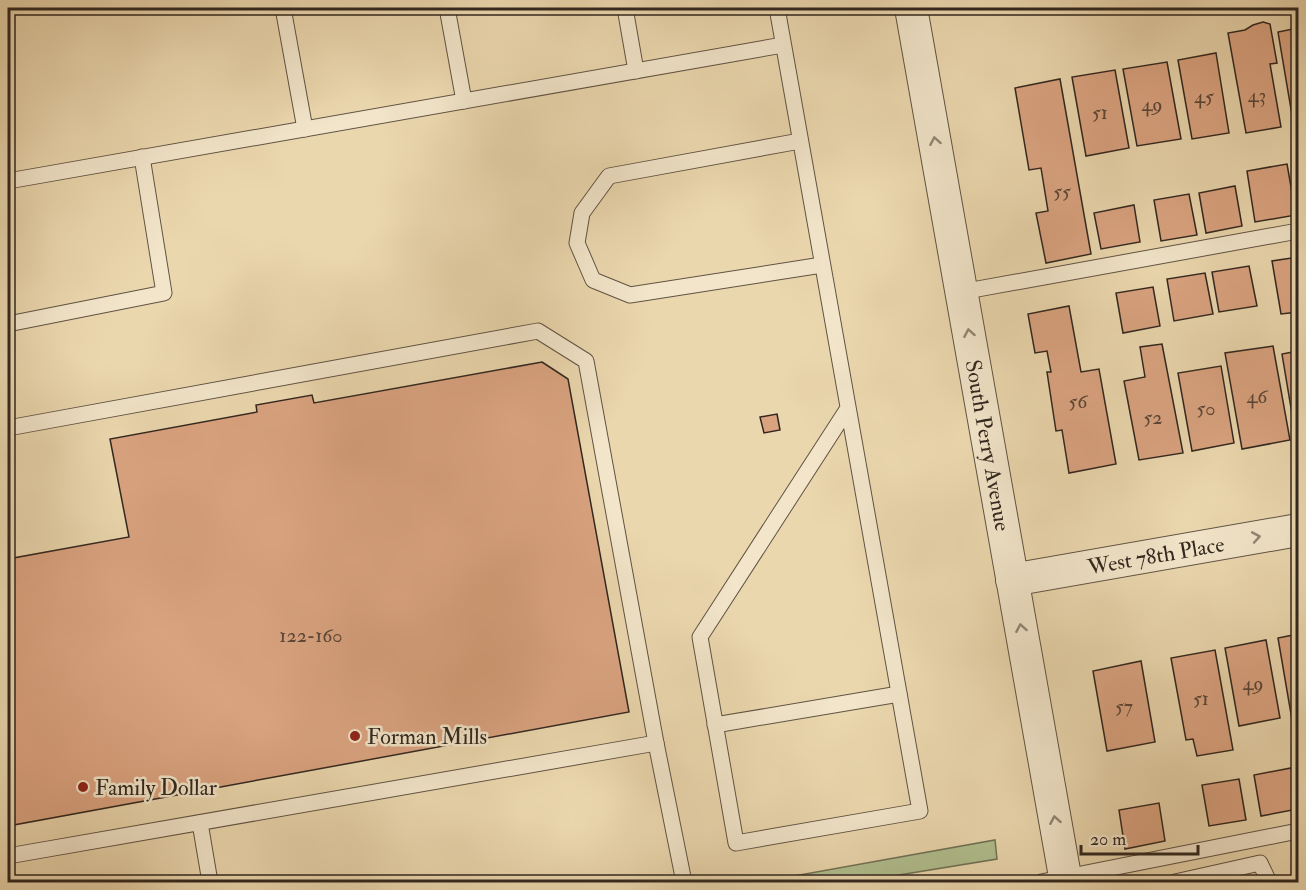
<svg xmlns="http://www.w3.org/2000/svg" width="1306" height="890" font-family="'IM FELL Double Pica',serif">
<style>
.green{fill:#b1bf8f;stroke:#717357;stroke-width:1.5}
.building{fill:#daa380;stroke:#31271f;stroke-width:1.5}
.lines{fill:none;stroke-linecap:round;stroke-linejoin:round}
.service-casing{stroke:#605343;stroke-width:17}
.minor-casing{stroke:#605343;stroke-width:34}
.service{stroke:#f2e5ca;stroke-width:15}
.minor{stroke:#f2e5ca;stroke-width:32}
.oneway{stroke:#928674}
.poi-dot{fill:#8f2418;stroke:#f2e5ca;stroke-width:2}
.labels{text-anchor:middle;stroke-width:5;stroke-linejoin:round;paint-order:stroke}
.number-label{font-size:20px;fill:#5b4637}
.street-label{font-size:22px;fill:#31271f;stroke:#f2e5ca}
.poi-label{font-size:22px;fill:#31271f;stroke:#f2e5ca;text-anchor:start}
</style>
<rect width="100%" height="100%" fill="#ebd7ae"/>
<filter id="stains"><feTurbulence type="fractalNoise" baseFrequency=".00333" numOctaves="4"/><feColorMatrix values="0 0 0 0 .2 0 0 0 0 .09 0 0 0 0 .02 0 0 0 .5 -.17"/></filter>
<radialGradient id="worn" r=".72"><stop offset=".6" stop-color="#630" stop-opacity="0"/><stop offset="1" stop-color="#630" stop-opacity=".3"/></radialGradient>
<path class="green" d="M995 840 997 859 856 882H760Z"/>
<g class="building">
<path d="M1263 22 1270 24 1277 63 1270 64 1281 127 1246 133 1228 33 1245 30 1253 25Z"/>
<path d="M1298 28V120L1293 121 1278 32Z"/>
<path d="M1216 53 1229 133 1192 139 1178 60Z"/>
<path d="M1167 62 1181 139 1137 146 1123 69Z"/>
<path d="M1115 70 1129 148 1086 156 1072 77Z"/>
<path d="M1060 79 1091 254 1046 263 1036 213 1048 211 1041 168 1029 170 1015 88Z"/>
<path d="M1287 164 1296 215 1255 222 1247 171Z"/>
<path d="M1235 186 1242 226 1206 233 1199 193Z"/>
<path d="M1189 194 1197 235 1161 241 1154 200Z"/>
<path d="M1134 205 1140 242 1101 249 1094 213Z"/>
<path d="M1298 257V312L1281 314 1272 261Z"/>
<path d="M1249 266 1257 306 1219 312 1212 272Z"/>
<path d="M1205 273 1213 314 1174 321 1167 279Z"/>
<path d="M1153 287 1160 326 1123 333 1116 293Z"/>
<path d="M1069 306 1081 372 1099 369 1116 464 1069 473 1062 430 1056 431 1047 372H1051L1047 351 1035 353 1028 314Z"/>
<path d="M1162 344 1183 453 1139 460 1124 381 1145 377 1140 347Z"/>
<path d="M1273 346 1290 440 1242 449 1225 353Z"/>
<path d="M1298 351V432H1295L1282 354Z"/>
<path d="M542 362 568 379 629 712 8 826V559L129 537 110 439 257 412 256 405 312 395 314 403Z"/>
<path d="M1221 366 1234 443 1192 451 1178 373Z"/>
<path d="M777 414 780 430 764 433 760 417Z"/>
<path d="M1298 634V719L1292 720 1278 638Z"/>
<path d="M1266 640 1280 718 1239 726 1225 648Z"/>
<path d="M1215 650 1233 750 1197 756 1193 739 1186 740 1171 658Z"/>
<path d="M1141 661 1155 742 1107 751 1093 671Z"/>
<path d="M1291 768 1298 809 1261 816 1254 775Z"/>
<path d="M1239 779 1246 820 1209 826 1202 785Z"/>
<path d="M1159 803 1165 841 1125 849 1119 810Z"/>
</g>
<g class="lines">
<defs>
<g id="service">
<path d="M283 8 305 129"/>
<path d="M447 8 464 101"/>
<path d="M625 8 636 71"/>
<path d="M777 8 920 811 736 843 700 637 848 408"/>
<path d="M800 141 609 176 582 213 577 243 593 280 630 295 822 265"/>
<path d="M8 181 783 45"/>
<path d="M961 292 1298 231"/>
<path d="M8 324 164 293 142 157"/>
<path d="M8 428 538 331 586 361 656 743"/>
<path d="M715 725 899 694"/>
<path d="M200 823 210 882"/>
<path d="M8 856 656 743 684 882"/>
<path d="M1041 882 1298 831"/>
<path d="M1175 882 1260 863 1269 882"/>
</g>
<g id="minor">
<path id="s1" d="M911 8 1066 882"/>
<path id="s2" d="M1012 580 1298 530"/>
</g>
</defs>
<use href="#service" class="service-casing"/>
<use href="#minor" class="minor-casing"/>
<use href="#service" class="service"/>
<use href="#minor" class="minor"/>
</g>
<defs><path id="oneway-chevron" d="M-2-3.5L2.5 0L-2 3.5" fill="none" stroke-width="1.6" stroke-linecap="round" stroke-linejoin="round" transform="scale(1.5)"/></defs>
<g class="oneway">
<use href="#oneway-chevron" transform="translate(935 141) rotate(-100)"/>
<use href="#oneway-chevron" transform="translate(969 333) rotate(-100)"/>
<use href="#oneway-chevron" transform="translate(1256 537) rotate(-10)"/>
<use href="#oneway-chevron" transform="translate(1021 628) rotate(-100)"/>
<use href="#oneway-chevron" transform="translate(1055 820) rotate(-100)"/>
</g>
<g class="poi-dot">
<circle cx="355" cy="736" r="6"/>
<circle cx="83" cy="787" r="6"/>
</g>
<g class="labels">
<g class="number-label">
<text x="1257" y="102">43</text>
<text x="1204" y="103">45</text>
<text x="1152" y="111">49</text>
<text x="1100" y="119">51</text>
<text x="1062" y="198">55</text>
<text x="1257" y="403">46</text>
<text x="1078" y="408">56</text>
<text x="1206" y="415">50</text>
<text x="1153" y="424">52</text>
<text x="311" y="642">122-160</text>
<text x="1253" y="690">49</text>
<text x="1201" y="705">51</text>
<text x="1124" y="713">57</text>
</g>
<g class="street-label">
<text dy="8" stroke="none"><textPath href="#s1" startOffset="444">South Perry Avenue</textPath></text>
<text dy="8" stroke="none"><textPath href="#s2" startOffset="146">West 78th Place</textPath></text>
</g>
<g class="poi-label">
<text x="367" y="744">Forman Mills</text>
<text x="95" y="795">Family Dollar</text>
</g>
</g>
<rect width="1306" height="890" fill="none" stroke="#ebd7ae" stroke-width="30"/>
<rect x="9" y="9" width="1288" height="872" fill="none" stroke="#31271f" stroke-width="3"/>
<rect x="15" y="15" width="1276" height="860" fill="none" stroke="#31271f" stroke-width="1.5"/>
<path d="M1081 845v9h117v-9" fill="none" stroke="#31271f" stroke-width="3"/>
<text x="1090" y="845" font-size="18" fill="#31271f" stroke="#f2e5ca" stroke-width="4.5" paint-order="stroke">20 m</text>
<rect width="100%" height="100%" filter="url(#stains)"/>
<rect width="100%" height="100%" fill="url(#worn)"/>
</svg>
